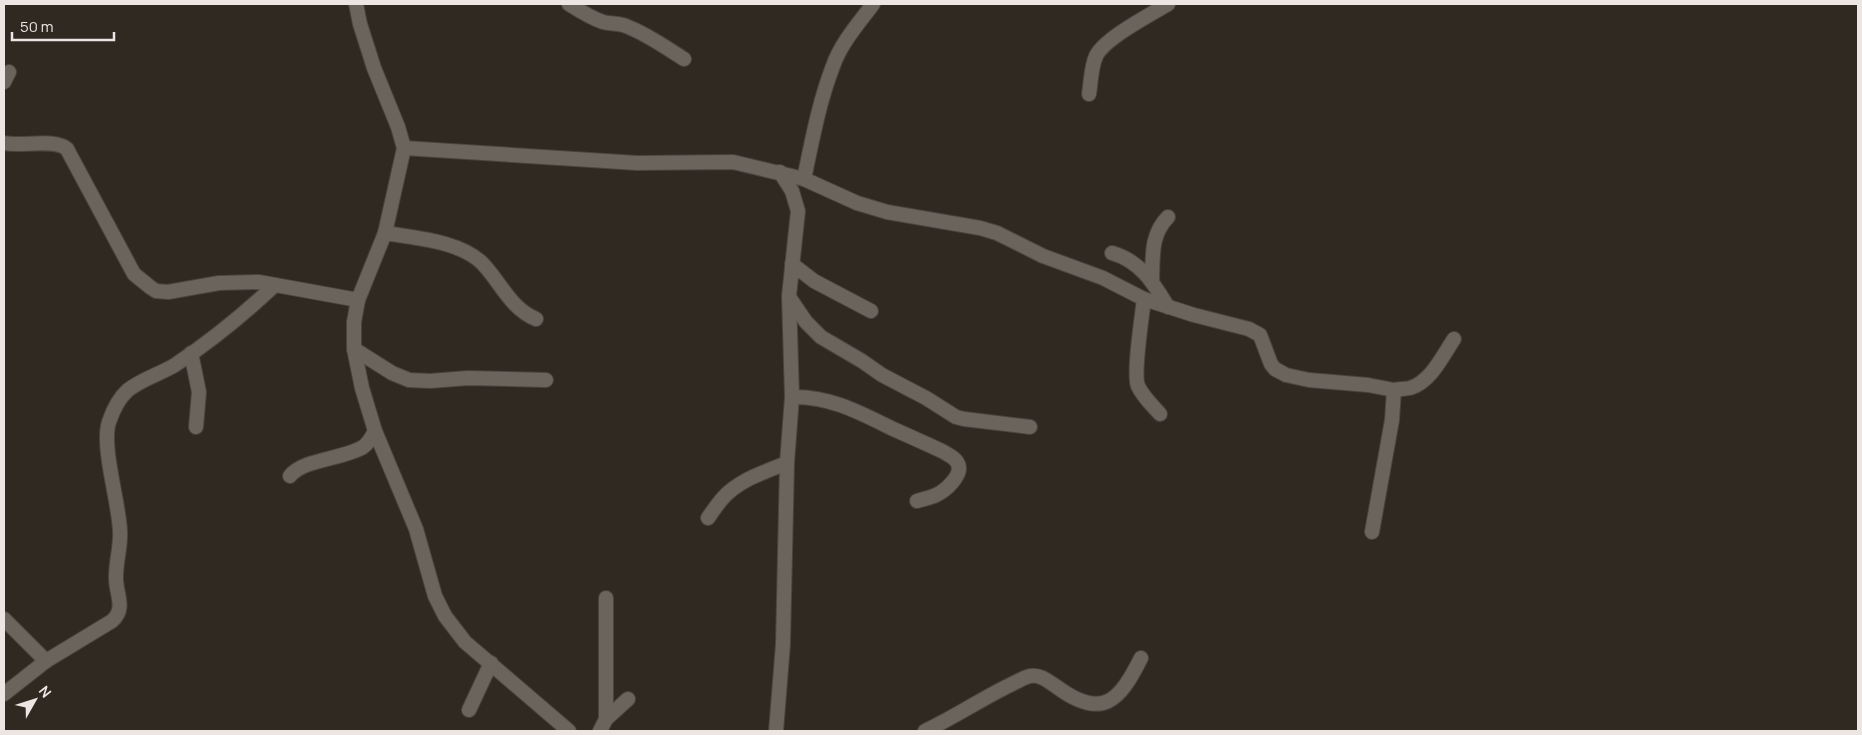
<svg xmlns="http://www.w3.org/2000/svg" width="1862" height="735" font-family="Manrope,sans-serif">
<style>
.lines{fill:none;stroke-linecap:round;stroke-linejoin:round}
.minor-casing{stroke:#4a443f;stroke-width:16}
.minor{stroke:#6b645c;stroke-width:14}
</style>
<rect width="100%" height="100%" fill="#2f2922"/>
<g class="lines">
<defs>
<g id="minor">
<path d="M569 4C580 11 591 18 603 22 611 24 619 23 626 26 647 34 665 47 684 59"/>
<path d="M4 82 9 72"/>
<path d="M1089 94C1091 82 1091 67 1096 56 1105 38 1150 15 1168 4"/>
<path d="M4 143C21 147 55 138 67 149L134 274 150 287 156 291 168 292 219 283 259 282 358 300 385 233 404 148 398 127 374 68 360 24 356 4"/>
<path d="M404 148 637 163 733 162 804 179 857 203 887 212 980 228 997 233 1043 256 1103 278 1144 299 1194 315 1249 329 1260 335 1271 364 1275 369 1286 375 1309 380 1368 385 1394 390 1392 420 1372 532"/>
<path d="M804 179C812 141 819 102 833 66 841 43 859 23 873 4"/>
<path d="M385 233C415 238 461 241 483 264 501 283 511 309 536 319"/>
<path d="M1112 253C1140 261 1153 282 1168 307"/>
<path d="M792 264 814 281 871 311"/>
<path d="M1152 282C1153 258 1150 235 1168 217"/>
<path d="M789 297 806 322 821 337 862 361 882 375 926 398 956 417 964 419 1030 427"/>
<path d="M1144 299C1142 316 1133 374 1138 386 1143 397 1153 406 1160 414"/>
<path d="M358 300 354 322V349L362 388 375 431 416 529 435 596 445 616 465 642 569 731"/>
<path d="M354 349 392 373 409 380 430 381 468 378 546 380"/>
<path d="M191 353 199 392 196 427"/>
<path d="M1394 390C1399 389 1405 389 1410 388 1431 382 1443 355 1454 339"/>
<path d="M792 397C829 396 859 412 891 428 909 436 927 444 944 452 948 455 954 457 957 462 965 474 945 491 936 495 930 498 923 499 917 501"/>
<path d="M290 476C303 459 344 459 363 447 369 443 372 437 375 431"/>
<path d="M708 518C712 512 717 505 722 499 738 480 765 472 787 463"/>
<path d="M4 619 46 661"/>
<path d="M4 694 46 661 112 621C127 608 115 593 116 576 116 561 121 546 120 531 119 502 101 446 109 422 113 410 119 398 128 390 142 379 160 374 175 365 211 341 244 314 275 285"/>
<path d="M469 710 491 663"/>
<path d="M606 719 628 699"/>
<path d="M600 731 606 719V598"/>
<path d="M776 731 783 644 787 463 792 397 789 296 798 211 792 191 780 172"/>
<path d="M925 731C953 718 978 701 1006 687 1013 684 1022 678 1030 676 1041 674 1049 682 1057 687 1103 721 1120 700 1141 658"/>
</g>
</defs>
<use href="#minor" class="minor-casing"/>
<use href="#minor" class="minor"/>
</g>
<rect width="1862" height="735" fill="none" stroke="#ebe6e2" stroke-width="10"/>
<g transform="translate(35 700) rotate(51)" stroke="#2f2922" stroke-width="4" paint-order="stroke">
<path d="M0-4L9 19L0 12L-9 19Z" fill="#ebe6e2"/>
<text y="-8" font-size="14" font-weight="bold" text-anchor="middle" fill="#ebe6e2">N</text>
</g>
<path d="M12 32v8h102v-8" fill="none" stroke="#ebe6e2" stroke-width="2.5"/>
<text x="20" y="32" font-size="15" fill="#ebe6e2" stroke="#2f2922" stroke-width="4" paint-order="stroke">50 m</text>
</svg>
